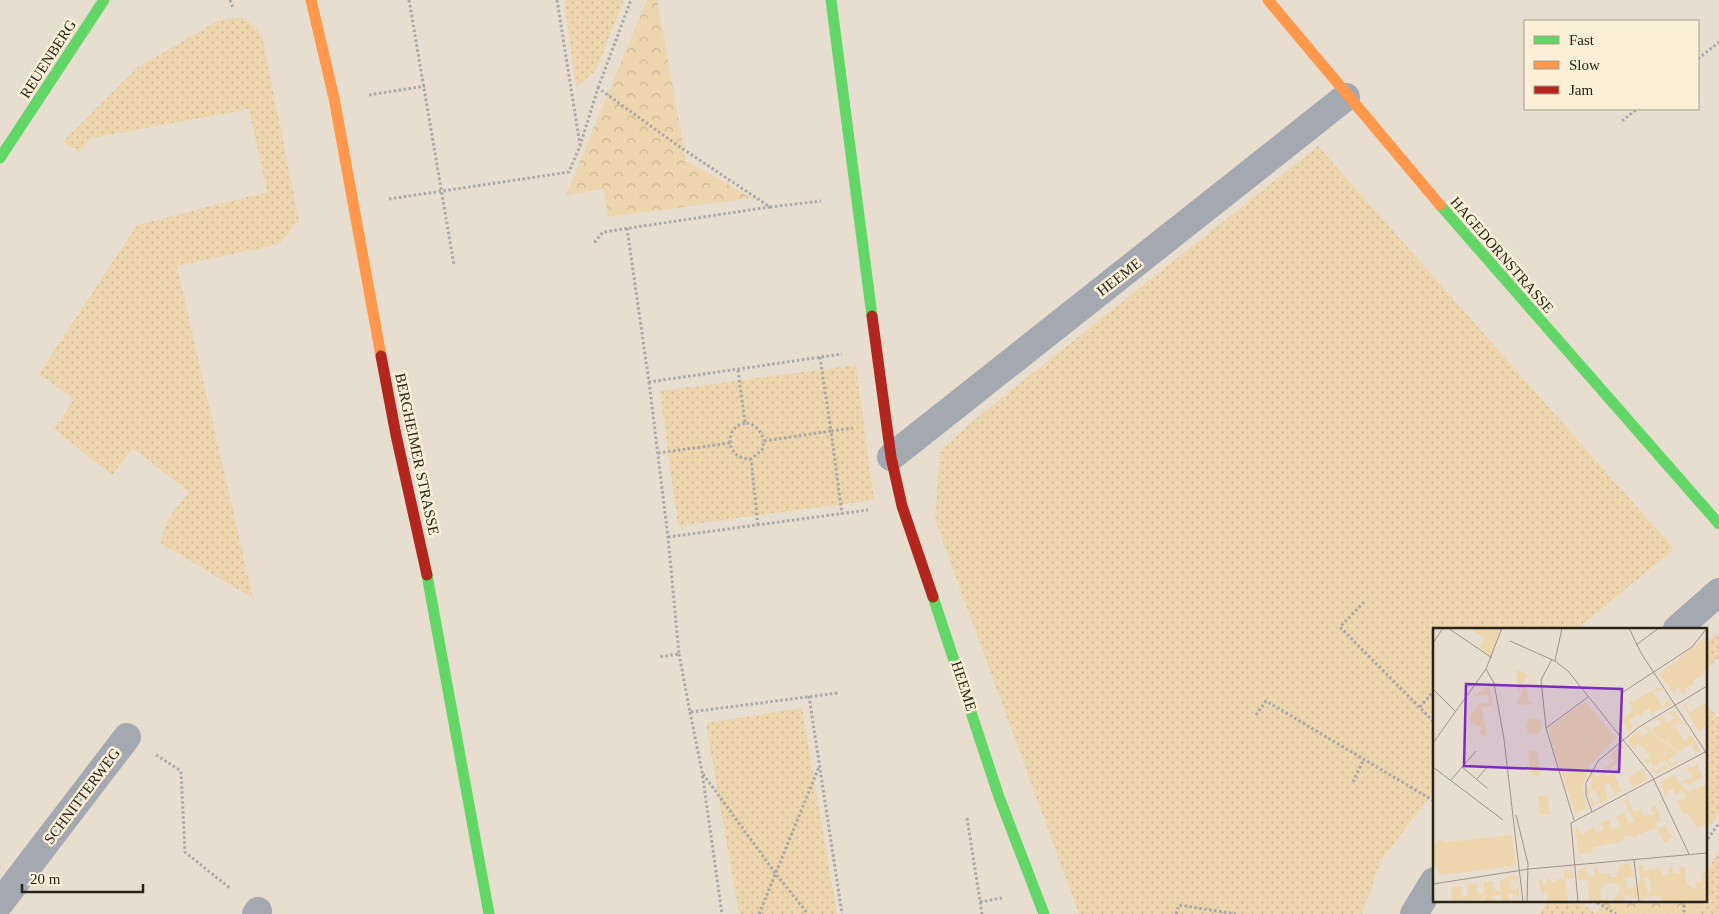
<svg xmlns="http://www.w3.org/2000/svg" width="1719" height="914" font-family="'Times New Roman',serif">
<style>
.grass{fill:url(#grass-dots)}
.forest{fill:url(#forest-crowns)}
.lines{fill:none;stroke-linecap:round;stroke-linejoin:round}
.path{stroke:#a7a8a9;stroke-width:3;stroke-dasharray:2.5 2.5;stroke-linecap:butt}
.street{stroke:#a4a9b1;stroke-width:28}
.fast{stroke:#63d668;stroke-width:11}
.slow{stroke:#ff974d;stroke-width:11}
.jam{stroke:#b3261e;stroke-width:11}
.labels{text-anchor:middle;stroke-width:5;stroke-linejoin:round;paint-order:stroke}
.street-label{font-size:15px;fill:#292318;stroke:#fcefd8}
.inset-road{fill:none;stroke:#9c9386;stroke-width:1}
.view{fill:#7b2cbf;fill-opacity:0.15;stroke:#7b2cbf;stroke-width:2.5}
.inset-edge{fill:none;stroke:#292318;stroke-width:2.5}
</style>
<defs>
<pattern id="grass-dots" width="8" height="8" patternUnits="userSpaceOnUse" patternTransform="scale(1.25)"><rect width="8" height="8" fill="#edd5ae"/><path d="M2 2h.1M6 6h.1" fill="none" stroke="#cbb795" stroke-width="1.8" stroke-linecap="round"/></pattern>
<pattern id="forest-crowns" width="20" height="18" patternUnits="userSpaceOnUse" patternTransform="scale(1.25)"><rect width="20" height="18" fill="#edd5ae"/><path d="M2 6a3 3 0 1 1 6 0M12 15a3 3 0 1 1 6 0" fill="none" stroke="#cbb795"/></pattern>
</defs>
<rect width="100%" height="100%" fill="#e8ded0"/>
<g class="grass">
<path d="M564 0H624L596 70 576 88Z"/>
<path d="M245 18 262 35 299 221 279 244 177 266 253 598 160 543 167 520 189 492 133 448 112 475 54 429 74 399 39 374 137 225 267 192 249 109 91 138 79 152 63 142 138 67 221 19Z"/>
<path d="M1318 146 1674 549 1577 629H1434V792L1381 860 1362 914H1079L935 520 940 451 969 424Z"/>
<path d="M856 365 874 500 678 526 660 391Z"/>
<path d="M1719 633V657L1705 671V643Z"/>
<path d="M1705 703 1719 719V814L1705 832Z"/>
<path d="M802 708 837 914H739L706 723Z"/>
<path d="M1719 849V914H1697L1698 900H1705V876Z"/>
<path d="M1549 900H1578L1596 914H1539Z"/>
</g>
<g class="forest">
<path d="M647 0H657L686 161 752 198 608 217 604 189 566 195Z"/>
<path d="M1603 900H1698L1697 914H1596Z"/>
</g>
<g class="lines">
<g class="path">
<path d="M230 0 233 7"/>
<path d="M409 0 454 265"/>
<path d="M557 0 580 145"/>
<path d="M1698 59 1719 42"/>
<path d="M598 88 631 0"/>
<path d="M369 95 425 86"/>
<path d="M1622 121 1637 109"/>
<path d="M389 199 569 172 580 146 598 88 677 145 770 207 603 232 594 243"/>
<path d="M770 207 821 201"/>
<path d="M627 228 649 382 842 354"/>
<path d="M820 357 831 431 853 428"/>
<path d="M738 370 745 423C755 423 762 432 764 441"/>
<path d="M649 382 668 537 679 654 659 657"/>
<path d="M730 443C730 431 734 426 745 423"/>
<path d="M658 453 730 443C732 454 740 459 751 459"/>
<path d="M758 525 751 459 762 450 764 441 831 431 842 514"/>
<path d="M668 537 868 510"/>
<path d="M1364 602 1340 627 1434 722"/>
<path d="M679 654 690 712 838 693"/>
<path d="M809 696 842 914"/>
<path d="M1420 707 1434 691"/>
<path d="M690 712 702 772 722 914"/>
<path d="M1256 715 1266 701 1434 801"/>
<path d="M156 755 181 771 185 852 231 889"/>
<path d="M703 774 776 874 808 914"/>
<path d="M1353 782 1364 759"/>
<path d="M967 818 982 914"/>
<path d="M1705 843 1719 823"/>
<path d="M1593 900 1616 914"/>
<path d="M1684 900V914"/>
<path d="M980 902 1002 898"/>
<path d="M759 914 819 767"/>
<path d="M1176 914 1179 905 1236 914"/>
</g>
<g class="street">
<path d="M891 457 1346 97"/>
<path d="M1677 629 1719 592"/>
<path d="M0 903 127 737"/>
<path d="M256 914 258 911"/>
<path d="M1414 914 1434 881"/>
</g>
<g class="fast">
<path d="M831 0 872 316"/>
<path d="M0 158 104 0"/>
<path d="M1440 205 1719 524"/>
<path d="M427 575 489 914"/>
<path d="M933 597 999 797 1044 914"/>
</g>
<g class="slow">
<path d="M311 0 334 98 381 356"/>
<path d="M1268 0 1440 205"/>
</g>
<g class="jam">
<path d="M872 316 891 457 902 506 933 597"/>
<path d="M381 356 396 435 427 575"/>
</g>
</g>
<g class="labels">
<g class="street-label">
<text transform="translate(48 59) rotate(-57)" y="5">REUENBERG</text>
<text transform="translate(1502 255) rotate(49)" y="5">HAGEDORNSTRASSE</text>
<text transform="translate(1119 277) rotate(-38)" y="5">HEEME</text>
<text transform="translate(417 454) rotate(78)" y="5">BERGHEIMER STRASSE</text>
<text transform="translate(964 686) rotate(72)" y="5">HEEME</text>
<text transform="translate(82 796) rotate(-53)" y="5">SCHNITTERWEG</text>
</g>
</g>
<g transform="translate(1433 628)">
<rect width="274" height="274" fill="#e8ded0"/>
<path d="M274 8V40L270 43 272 47 260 52 262 55 252 60 253 65 249 66 246 59 243 61 242 68 227 46ZM83 42 95 46 85 65ZM56 58 60 76 49 80 54 110 46 105 49 100 37 94 36 89 45 76 57 74 55 66 39 69ZM226 59 229 63 220 64 230 79 235 71 238 77 221 84 218 88 217 80 209 85 208 91 205 86 196 92 200 99 196 103 188 91 201 82 196 75ZM152 73 183 110 156 138 149 162 154 180 142 186 116 105 117 99ZM274 73V97L265 103 250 77 255 74 253 79 257 85ZM240 82 248 92 238 99 234 114 224 109 218 101 229 96 223 91 229 88 234 95 242 90 236 85ZM93 98a8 8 0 1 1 16 0a8 8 0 1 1-16 0ZM249 92 251 96 242 98 252 113 257 106 268 121 262 126 260 115 247 124 235 115 238 101ZM213 97 223 110 233 115 230 131 235 141H228L232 136 229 132 220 140 223 144 227 140 229 143 223 146 217 141 221 138 217 134 214 136 210 132 218 130 212 122 205 114 202 122 194 112 206 102 208 110 216 104 213 100H208ZM234 116 245 124 235 132 238 136 243 133 245 136 238 139 231 131ZM189 117 192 120 184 123 189 131 175 142 169 136 174 139 182 132 175 129ZM104 122 107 148 98 149 95 123ZM264 136 270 149 257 156 249 154 260 148 254 141ZM171 140 175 143 173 148 181 146 189 163 176 170 181 165 175 154 171 157 175 171 159 178 156 172 159 170 162 175 167 172 161 162 156 164V170L153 161 157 162 159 151 156 150 160 142 164 150ZM209 141 215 151 200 159 196 150ZM241 147 255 164 274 156V196L264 200 255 185 250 187 244 173 253 169 250 163 243 167 240 161 234 163 233 169 227 154ZM115 167 117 186 107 187 105 169ZM194 170 201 184 208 181 210 188 222 186 217 182 222 177 228 192 222 194 225 201 232 198 240 210 231 215 224 200 204 207V210L193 207 188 214 161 219 158 225 147 226 146 233 142 197 149 207 161 199 164 205 171 201 168 195 176 191 178 202 187 198 183 189 194 183 191 186 196 195 201 192 190 172ZM79 207 83 238 6 247 4 238 0 237V221L6 210 13 214ZM220 234 209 237 210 243 226 240 230 247H235L239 235 240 244 247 246 246 239H252L254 256 265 263 262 254H269L268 244H274V256L267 259 274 260V263L261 264 253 255 245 264 234 260 218 264 216 249H207L205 238ZM197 235 201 249 192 250 194 261 200 260 201 252 204 271 191 267 192 274H179L187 263 186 255 171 256V260L167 261 168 271H174L173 261 176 274H156L155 253 145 251 146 241 157 239 152 242 157 249 162 248 161 239H165L166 246 177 245 178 249H183L187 236ZM131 241 141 244V250L133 251 135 274H115L114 265H109L105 252H109L110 257 113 256 114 250 123 256V251H131ZM75 247 84 249 85 254 77 251 79 262 84 261 86 255V269L76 265V274H68L67 252 75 250ZM60 253 62 263H68L67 267 59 268 60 274H51V254ZM44 255 45 266 51 265 49 271 34 274 35 256ZM27 257 29 268H34L33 272 19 274 18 259Z" fill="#edd5ae"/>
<path d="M36 0H68L59 29 46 20 52 10ZM274 11V23L269 21 264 27 269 24 271 27 261 32 260 29 252 32 254 35 245 48 234 55 230 53 232 49 229 43ZM93 56 95 72 101 76 88 77 84 75ZM263 162 274 165V182L267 185 269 194 265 199 264 190 257 182V178L266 182 268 180 265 175 268 167 259 168ZM209 245 215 265 226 259 238 260 245 264 253 255 261 264 274 263V274H229L228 269 220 268 210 270 213 274H205L209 271 202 267 203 263Z" fill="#edd5ae"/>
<path class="inset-road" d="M15 0 59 30M196 0 208 25 274 126M77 13 122 33 135 43 219 148 256 226M0 15 10 0M203 17 226 0M119 31 108 52 113 100 141 192M122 33 129 0M53 41 61 55 71 111 90 274M0 61 23 84M190 64 259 19 274 0M113 100 155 69M0 115 53 41 69 0M0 139 70 192M29 139 54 160M44 151 54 139M17 153 43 123M159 184 153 167V155L165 133 206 99 274 58M83 187 95 236 94 274M201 232 206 274M0 256 96 241 274 225M145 274 138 195 274 123"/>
<path class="view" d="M33 56 189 61 186 144 31 138Z"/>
<rect width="274" height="274" class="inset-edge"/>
</g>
<rect x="1524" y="20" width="175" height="90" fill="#fcefd8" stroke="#a89d8b"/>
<rect x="1534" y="36" width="25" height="8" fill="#63d668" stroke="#a89d8b"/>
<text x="1569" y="45" font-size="15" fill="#292318">Fast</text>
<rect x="1534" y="61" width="25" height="8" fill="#ff974d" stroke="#a89d8b"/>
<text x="1569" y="70" font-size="15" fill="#292318">Slow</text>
<rect x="1534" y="86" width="25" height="8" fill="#b3261e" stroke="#a89d8b"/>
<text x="1569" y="95" font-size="15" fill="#292318">Jam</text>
<path d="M22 884v8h121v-8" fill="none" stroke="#292318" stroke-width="2.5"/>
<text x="30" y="884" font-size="15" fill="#292318" stroke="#fcefd8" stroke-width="4" paint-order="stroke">20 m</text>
</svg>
